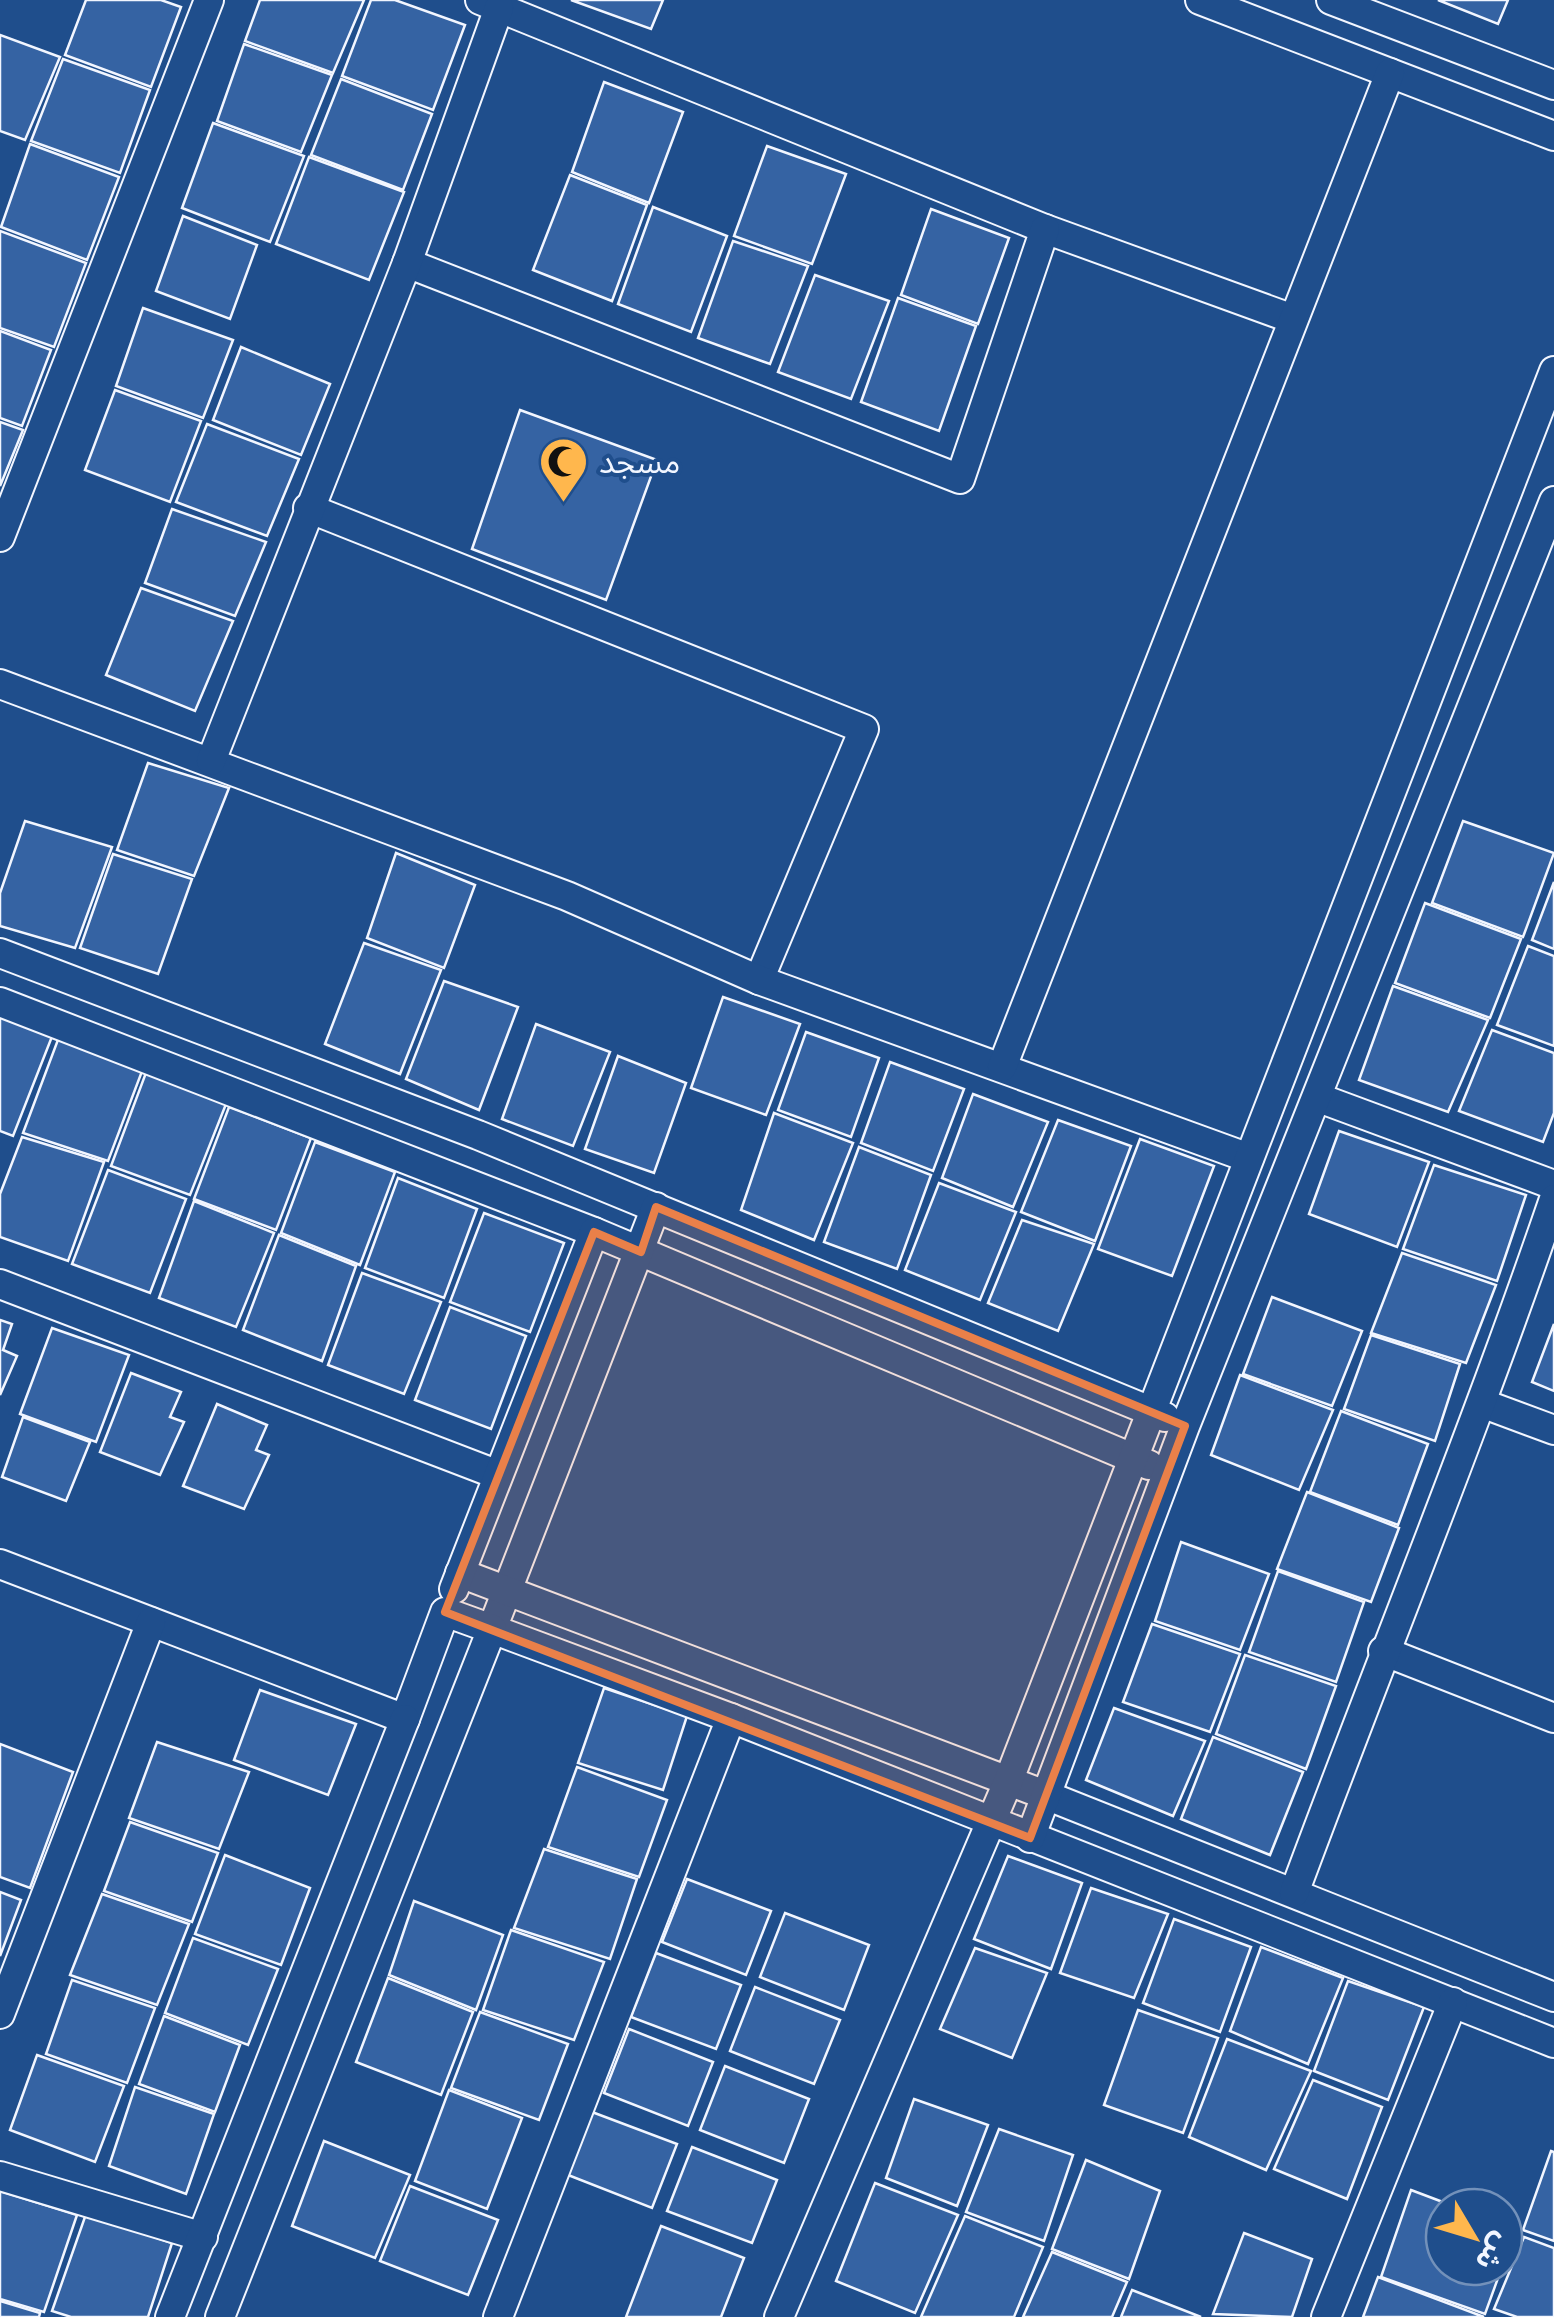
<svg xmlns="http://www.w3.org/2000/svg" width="1554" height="2317" font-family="Raleway,'Noto Sans Arabic',sans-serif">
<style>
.building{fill:#3563a3;stroke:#f2f6ff;stroke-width:2.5}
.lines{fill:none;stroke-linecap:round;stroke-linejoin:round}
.minor-casing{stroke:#f2f6ff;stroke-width:32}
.minor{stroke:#1f4e8c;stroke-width:28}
.marked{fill:#ea8049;fill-opacity:0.2;stroke:#ea8049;stroke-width:8;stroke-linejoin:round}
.labels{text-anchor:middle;stroke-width:8;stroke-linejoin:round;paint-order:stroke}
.poi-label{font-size:32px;fill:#f2f6ff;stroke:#1f4e8c;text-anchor:start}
</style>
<rect width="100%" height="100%" fill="#1f4e8c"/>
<g class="building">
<path d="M86 0H161L181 7 151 87 65 55Z"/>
<path d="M260 0H364L333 73 245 41Z"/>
<path d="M371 0H395L465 25 433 110 342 76Z"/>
<path d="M571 0H663L651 29Z"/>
<path d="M1438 0H1508L1498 24Z"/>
<path d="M0 35 60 57 25 140 0 131Z"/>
<path d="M244 44 332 75 301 152 217 121Z"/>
<path d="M63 59 150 90 120 173 31 141Z"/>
<path d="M341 79 432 114 403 190 311 155Z"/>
<path d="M604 82 683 112 649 203 572 172Z"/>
<path d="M213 123 304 156 270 242 182 208Z"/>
<path d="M30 144 119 177 87 260 1 227Z"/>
<path d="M767 146 846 174 812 264 734 236Z"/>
<path d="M309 157 404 192 369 280 276 244Z"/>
<path d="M570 175 647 205 612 301 533 270Z"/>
<path d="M653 207 727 236 691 332 618 304Z"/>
<path d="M931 209 1009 238 978 324 901 295Z"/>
<path d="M183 216 257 245 230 319 156 291Z"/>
<path d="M0 231 86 263 54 347 0 328Z"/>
<path d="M733 241 808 266 770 364 698 338Z"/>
<path d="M815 275 889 301 851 399 778 372Z"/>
<path d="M898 298 976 326 939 431 861 402Z"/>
<path d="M143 308 233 340 203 418 116 386Z"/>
<path d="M0 331 51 350 22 426 0 418Z"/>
<path d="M241 347 330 384 301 455 213 420Z"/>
<path d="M115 390 201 421 170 502 85 470Z"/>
<path d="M520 410 657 460 606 600 472 549Z"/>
<path d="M0 422 23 430 0 486Z"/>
<path d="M207 424 299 459 267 536 176 502Z"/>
<path d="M172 509 266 542 235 616 145 583Z"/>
<path d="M141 588 233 621 195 711 106 675Z"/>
<path d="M148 763 229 788 194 876 117 850Z"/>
<path d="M25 821 112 847 75 948 0 926V893Z"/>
<path d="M1463 821 1554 853 1523 937 1432 903Z"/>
<path d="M396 853 475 885 444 968 367 938Z"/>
<path d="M113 854 192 879 158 974 80 948Z"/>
<path d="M1554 882V949L1532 940Z"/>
<path d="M1425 903 1521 939 1490 1018 1395 983Z"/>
<path d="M364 943 441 970 400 1074 325 1044Z"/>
<path d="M1528 946 1554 956V1046L1497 1025Z"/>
<path d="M444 981 518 1007 479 1110 406 1079Z"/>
<path d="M1393 986 1488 1020 1448 1112 1359 1080Z"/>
<path d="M723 997 800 1024 766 1115 691 1088Z"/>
<path d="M0 1016 53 1034 13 1136 0 1131Z"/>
<path d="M536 1024 610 1052 573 1146 502 1119Z"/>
<path d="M1492 1030 1554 1053V1113L1543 1142 1459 1111Z"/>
<path d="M806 1032 879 1058 851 1137 778 1110Z"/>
<path d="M59 1037 144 1066 108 1161 23 1133Z"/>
<path d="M618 1056 686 1083 654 1173 585 1149Z"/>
<path d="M890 1062 964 1089 933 1171 861 1143Z"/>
<path d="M147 1070 228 1099 190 1195 111 1166Z"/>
<path d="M973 1094 1048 1122 1013 1207 942 1178Z"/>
<path d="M229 1107 311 1138 276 1230 194 1199Z"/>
<path d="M774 1113 853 1143 814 1240 741 1210Z"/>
<path d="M1058 1120 1131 1146 1095 1241 1021 1212Z"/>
<path d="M1339 1131 1429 1162 1397 1247 1309 1214Z"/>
<path d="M22 1137 104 1162 68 1261 0 1237V1194Z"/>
<path d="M1140 1139 1214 1166 1172 1276 1098 1249Z"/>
<path d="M315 1142 395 1172 360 1265 281 1233Z"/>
<path d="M859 1147 931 1175 897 1269 824 1242Z"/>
<path d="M1434 1165 1526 1195 1497 1281 1403 1249Z"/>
<path d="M108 1170 186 1199 150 1293 72 1264Z"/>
<path d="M398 1178 477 1209 444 1298 365 1268Z"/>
<path d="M939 1183 1016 1212 980 1300 905 1270Z"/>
<path d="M194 1201 274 1233 236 1327 159 1298Z"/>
<path d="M484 1213 564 1243 530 1332 450 1302Z"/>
<path d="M1022 1220 1094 1244 1058 1331 988 1303Z"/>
<path d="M279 1235 356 1266 322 1361 243 1330Z"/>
<path d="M1402 1253 1496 1285 1466 1363 1371 1333Z"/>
<path d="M362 1273 441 1302 404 1394 328 1365Z"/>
<path d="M1272 1297 1362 1331 1332 1406 1243 1374Z"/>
<path d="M450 1307 526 1336 491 1429 415 1400Z"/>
<path d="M0 1320 12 1324 3 1350 17 1356 0 1395Z"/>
<path d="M1554 1324V1391L1532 1382Z"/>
<path d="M52 1328 129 1355 96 1442 20 1414Z"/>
<path d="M1371 1335 1460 1364 1435 1441 1344 1409Z"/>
<path d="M131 1373 181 1392 170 1417 184 1422 160 1475 100 1452Z"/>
<path d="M1240 1375 1333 1410 1299 1490 1211 1455Z"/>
<path d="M217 1404 267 1425 256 1450 269 1455 244 1509 183 1486Z"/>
<path d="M1341 1411 1428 1444 1398 1525 1310 1492Z"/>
<path d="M23 1417 90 1442 66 1501 2 1477Z"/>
<path d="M1307 1492 1399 1528 1371 1602 1277 1569Z"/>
<path d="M1181 1542 1269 1574 1240 1650 1155 1621Z"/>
<path d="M1278 1571 1364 1602 1336 1682 1249 1652Z"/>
<path d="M1152 1624 1240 1654 1210 1732 1123 1702Z"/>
<path d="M1245 1655 1336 1686 1306 1769 1216 1734Z"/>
<path d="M604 1688 687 1716 663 1790 578 1763Z"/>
<path d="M260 1690 356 1724 328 1795 234 1760Z"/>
<path d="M1114 1708 1205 1741 1173 1816 1086 1780Z"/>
<path d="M1213 1737 1303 1772 1270 1855 1181 1819Z"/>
<path d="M157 1742 249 1772 219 1849 129 1818Z"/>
<path d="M0 1744 73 1772 30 1888 0 1877Z"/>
<path d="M577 1767 667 1800 639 1877 548 1847Z"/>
<path d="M130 1822 218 1853 192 1922 104 1891Z"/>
<path d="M544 1849 637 1879 610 1959 514 1928Z"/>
<path d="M225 1855 310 1888 281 1965 195 1934Z"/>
<path d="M1008 1856 1082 1883 1051 1969 974 1939Z"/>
<path d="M687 1879 771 1911 746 1975 662 1942Z"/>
<path d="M1091 1888 1168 1914 1134 1998 1060 1973Z"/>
<path d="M0 1892 21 1900 0 1956Z"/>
<path d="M102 1894 189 1924 157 2005 70 1975Z"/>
<path d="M414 1901 503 1935 476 2010 389 1975Z"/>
<path d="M785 1913 869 1945 844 2010 760 1977Z"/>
<path d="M1174 1919 1251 1947 1220 2032 1143 2003Z"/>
<path d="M511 1930 604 1962 574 2040 483 2010Z"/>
<path d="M193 1938 278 1969 248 2045 165 2013Z"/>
<path d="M1261 1947 1343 1978 1308 2064 1230 2031Z"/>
<path d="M975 1948 1047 1973 1012 2058 940 2029Z"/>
<path d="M656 1953 741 1985 716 2049 631 2017Z"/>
<path d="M388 1978 473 2012 441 2095 356 2062Z"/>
<path d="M72 1980 155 2008 127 2083 46 2054Z"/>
<path d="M1348 1981 1424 2007 1388 2100 1314 2071Z"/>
<path d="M755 1987 840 2020 814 2084 730 2051Z"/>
<path d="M1138 2010 1218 2038 1183 2133 1104 2105Z"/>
<path d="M480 2012 568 2044 539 2120 451 2088Z"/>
<path d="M164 2016 240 2045 215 2112 139 2084Z"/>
<path d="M629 2029 713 2062 688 2126 604 2093Z"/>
<path d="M1227 2039 1311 2071 1266 2170 1189 2137Z"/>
<path d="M37 2055 124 2086 95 2162 10 2130Z"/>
<path d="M725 2066 809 2099 784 2163 700 2130Z"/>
<path d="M1313 2080 1382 2107 1347 2199 1274 2169Z"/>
<path d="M135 2087 214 2114 186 2194 109 2166Z"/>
<path d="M449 2090 522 2118 487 2209 415 2181Z"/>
<path d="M914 2099 988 2125 957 2206 886 2178Z"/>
<path d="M592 2112 677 2144 652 2208 568 2175Z"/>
<path d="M999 2129 1073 2155 1044 2241 966 2212Z"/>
<path d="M324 2141 410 2175 375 2258 292 2226Z"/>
<path d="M692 2147 777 2180 752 2243 667 2211Z"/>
<path d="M1551 2151 1554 2152V2241L1523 2230Z"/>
<path d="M1086 2160 1160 2191 1129 2279 1052 2249Z"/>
<path d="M875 2183 958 2215 915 2313 836 2281Z"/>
<path d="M410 2186 498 2220 468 2295 380 2261Z"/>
<path d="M1411 2190 1456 2207H1444V2267H1502L1485 2314 1381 2277Z"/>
<path d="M0 2191 77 2215 44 2312 0 2299Z"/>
<path d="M86 2214 172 2243 148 2317H71L52 2311Z"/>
<path d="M965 2216 1043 2247 1014 2317H921Z"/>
<path d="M661 2226 744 2258 721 2317H626Z"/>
<path d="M1244 2233 1312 2259 1292 2317 1213 2314Z"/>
<path d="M1524 2237 1554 2248V2317H1517L1494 2309Z"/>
<path d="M1052 2252 1127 2282 1112 2317H1023Z"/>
<path d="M1378 2277 1484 2317H1363Z"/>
<path d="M1132 2290 1201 2317H1121Z"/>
<path d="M0 2301 40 2313 39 2317H0Z"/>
</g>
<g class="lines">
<defs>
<g id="minor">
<path d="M480 0 1045 229 1293 319"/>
<path d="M1200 0 1554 136"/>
<path d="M1331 0 1554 85"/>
<path d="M407 263 960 479 1045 229"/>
<path d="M308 508 864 729 759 980"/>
<path d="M0 537 209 0"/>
<path d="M0 684 567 896 759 980 1249 1158"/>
<path d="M211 761 407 263 499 8"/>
<path d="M0 953 478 1135 1165 1417"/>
<path d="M0 1002 594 1232 1149 1465"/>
<path d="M1002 1067 1390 73"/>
<path d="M1319 1098 1554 1185"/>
<path d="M656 1207 492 1629 731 1718 1554 2043"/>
<path d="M0 1284 496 1474"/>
<path d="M1484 1404 1554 1430"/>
<path d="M0 1564 405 1719 445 1612 492 1629 220 2317"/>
<path d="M460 1573 1048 1796 1554 1997"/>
<path d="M454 1589 594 1232"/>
<path d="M1383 1651 1554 1718"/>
<path d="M1030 1838 1185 1426 1554 501"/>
<path d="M1294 1893C1380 1661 1474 1433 1554 1199"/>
<path d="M0 2014 151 1622"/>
<path d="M0 2176 203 2237"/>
<path d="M170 2317 405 1719"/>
<path d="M498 2317 731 1718"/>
<path d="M779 2317 1008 1782 1554 371"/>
<path d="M1326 2317 1453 2002"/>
</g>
</defs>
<use href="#minor" class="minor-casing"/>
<use href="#minor" class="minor"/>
</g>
<path class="marked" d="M656 1207 1185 1426 1030 1838 445 1612 594 1232 641 1252Z"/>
<defs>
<symbol id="mosque-pin" viewBox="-11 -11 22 30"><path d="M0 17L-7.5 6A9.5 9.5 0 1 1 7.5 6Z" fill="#ffb74d" stroke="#1f4e8c"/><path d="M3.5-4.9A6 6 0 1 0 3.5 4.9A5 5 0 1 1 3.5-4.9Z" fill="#111"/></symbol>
</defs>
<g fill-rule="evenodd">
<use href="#mosque-pin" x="536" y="434" width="55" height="75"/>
</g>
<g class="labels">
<g class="poi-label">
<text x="599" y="473">مسجد</text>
</g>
</g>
<g transform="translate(1474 2237) rotate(128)"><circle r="48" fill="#1f4e8c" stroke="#7391ba" stroke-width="2.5"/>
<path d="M0-8L18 38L0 25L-18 38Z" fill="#ffb74d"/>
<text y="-15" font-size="28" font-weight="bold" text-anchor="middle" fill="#f2f6ff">ش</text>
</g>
</svg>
